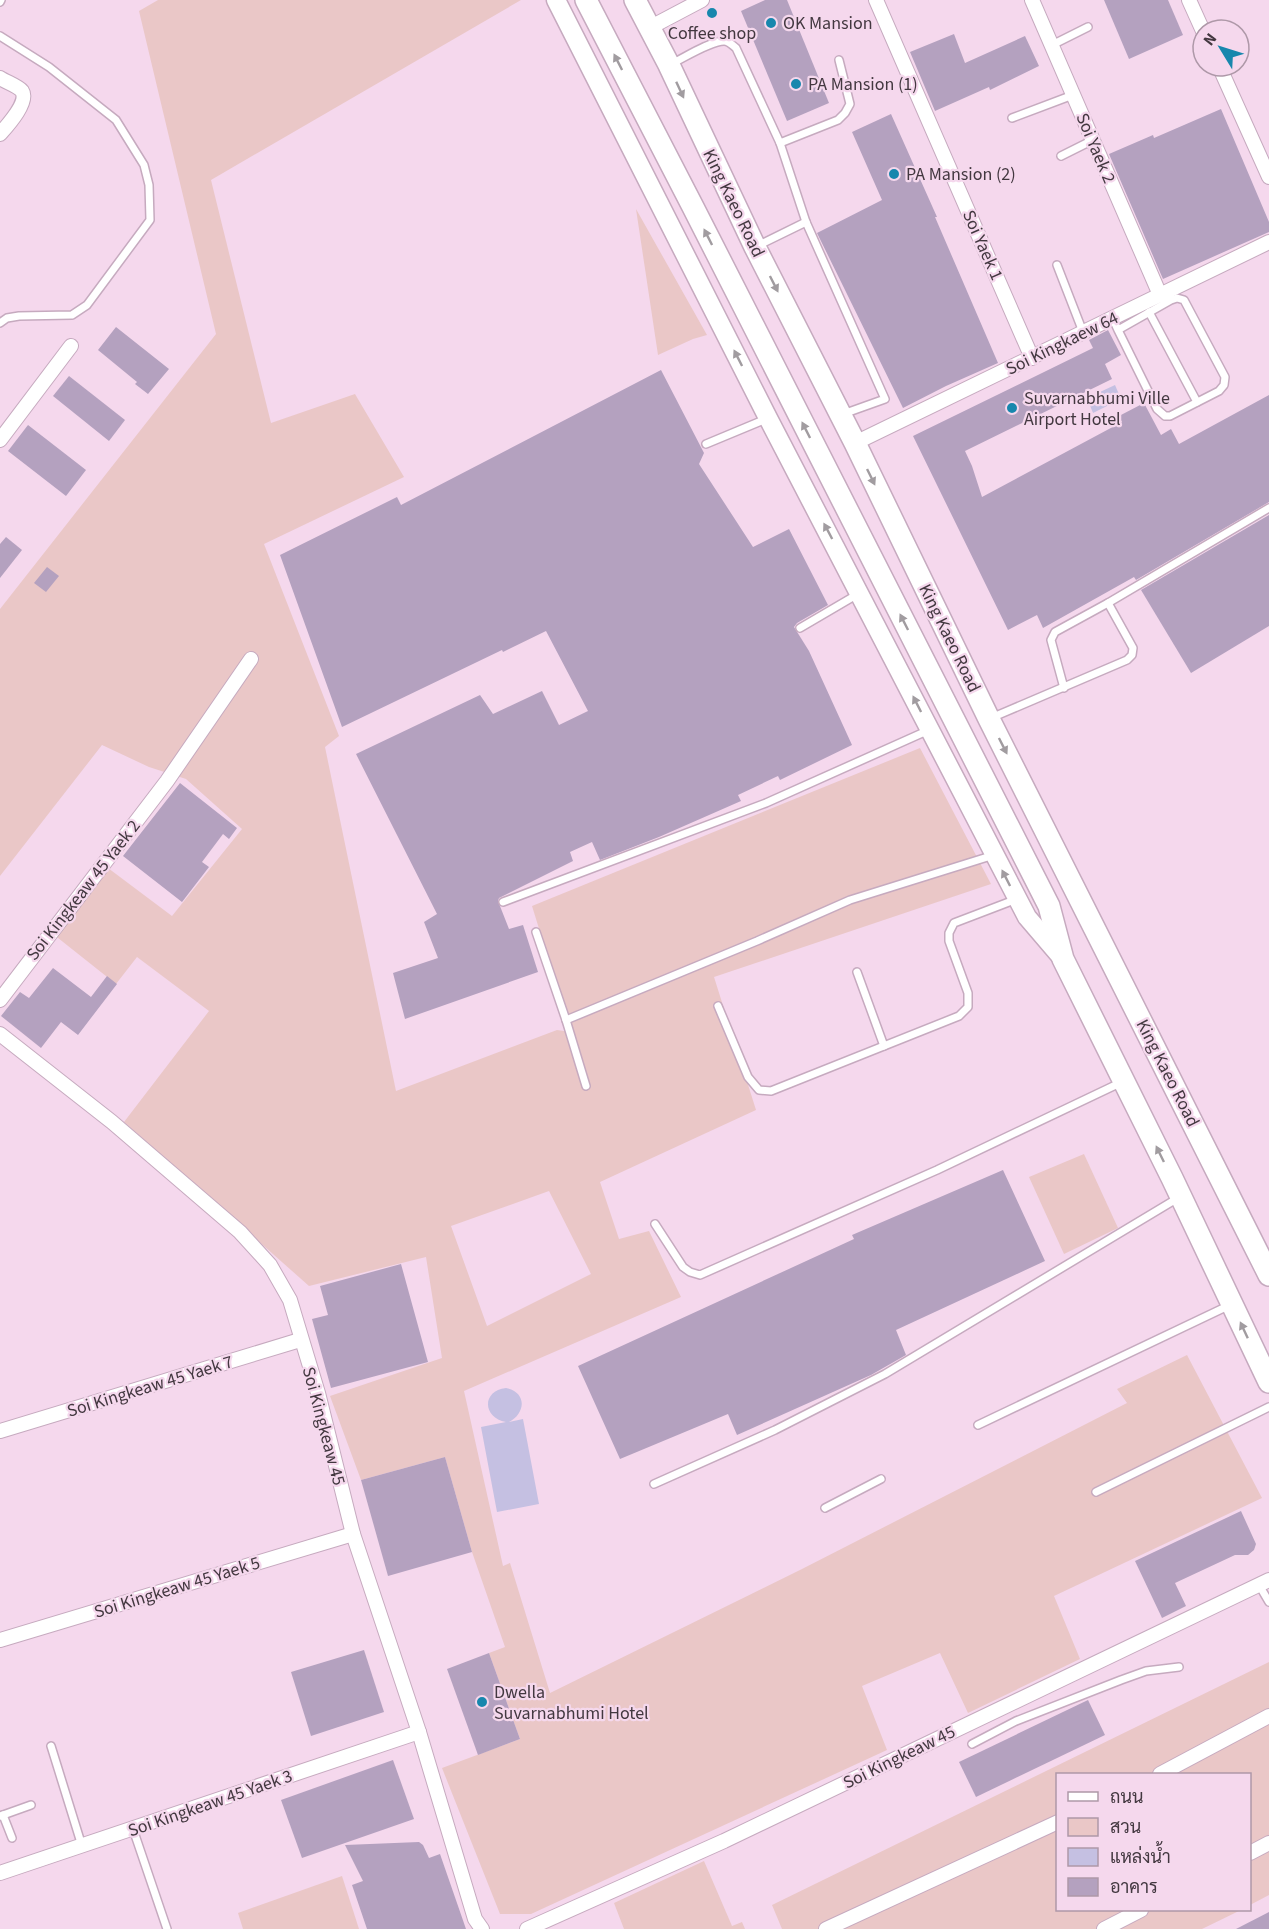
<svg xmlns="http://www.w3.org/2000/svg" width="1269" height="1929" font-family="'Source Sans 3',Sarabun,sans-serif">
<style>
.green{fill:#eac7c7;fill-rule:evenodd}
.water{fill:#c5c0e2}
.building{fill:#b4a1bf}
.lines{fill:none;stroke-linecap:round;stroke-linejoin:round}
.lane-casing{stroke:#c6aabf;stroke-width:10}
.street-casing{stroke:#c6aabf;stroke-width:16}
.secondary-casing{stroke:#c6aabf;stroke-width:21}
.primary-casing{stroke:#c6aabf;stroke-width:24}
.lane{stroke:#fff;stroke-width:7}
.street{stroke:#fff;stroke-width:14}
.secondary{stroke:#fff;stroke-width:18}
.primary{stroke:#fff;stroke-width:21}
.oneway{fill:#a19ca0}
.poi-dot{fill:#1787ad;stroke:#f5d8ed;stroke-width:2}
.labels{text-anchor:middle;stroke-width:4.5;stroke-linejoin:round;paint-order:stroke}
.poi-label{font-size:18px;fill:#433840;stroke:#f5d8ed;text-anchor:start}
.street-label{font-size:18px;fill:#433840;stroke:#f5d8ed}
</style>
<rect width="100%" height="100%" fill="#f5d8ed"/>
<g class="green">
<path d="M158 0H521L211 180 271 423 355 394 404 477 264 544 339 736 325 747 396 1091 557 1030 571 1032 532 906 920 748 991 884 714 977 756 1110 600 1182 619 1239 649 1231 681 1297 464 1391 503 1566 510 1563 550 1693 802 1569 1127 1403 1117 1389 1187 1355 1262 1498 1054 1596 1080 1659 968 1713 940 1653 862 1686 887 1750 531 1914H500L442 1768 520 1739 489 1653 505 1647 472 1552 445 1457 361 1480 330 1396 442 1358 426 1257 309 1286 124 1122 209 1011 137 957 116 984 53 934 108 868 172 916 242 829 186 779 149 767 102 745 0 876V609L216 334 139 11ZM549 1191 591 1274 487 1326 451 1226Z"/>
<path d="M636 209 707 335 693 339 658 355Z"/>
<path d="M1084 1154 1118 1228 1064 1254 1029 1177Z"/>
<path d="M1269 1662V1895L1250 1905V1774H1058V1910H1241L1202 1929H782L772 1905Z"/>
<path d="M704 1861 732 1926 742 1922 745 1929H624L614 1903Z"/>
<path d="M342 1876 359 1929H243L238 1913Z"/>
</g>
<g class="water">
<path d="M1115 385 1121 399 1093 413 1087 398Z"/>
<path d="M506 1388C527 1392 526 1413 509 1422L523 1419 539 1504 497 1512 481 1427 506 1422C483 1418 481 1391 506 1388Z"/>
</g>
<g class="building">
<path d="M765 0H787L829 103 787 121 741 11Z"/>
<path d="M1104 0H1168L1183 35 1129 59Z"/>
<path d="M954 34 965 63 1025 36 1039 66 990 90 989 87 935 111 910 52Z"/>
<path d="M1221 109 1269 222V232L1163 279 1109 154 1153 135 1154 138Z"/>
<path d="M891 114 937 217H935L998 363 946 386 903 408 817 233 882 200 852 132Z"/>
<path d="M116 327 169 369 148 394 135 384 137 382 98 350Z"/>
<path d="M1108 330 1121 355 1105 364 1112 379 965 451 972 466 982 497 1122 422 1119 416 1144 403 1161 435 1171 429 1179 444 1269 395V502L1136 580 1134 577 1043 628 1037 615 1008 630 913 436 1093 348 1089 340Z"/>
<path d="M661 370 704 453 699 464 753 547 789 529 828 605 797 623 794 627 809 651 852 745 780 780 778 776 738 795 741 801 659 837 600 860 592 842 570 852 573 861 499 898 498 901 509 929 523 925 538 972 405 1019 393 973 438 958 424 922 437 914 356 754 480 695 493 714 542 691 559 725 588 711 546 631 503 652 502 650 342 727 280 555 397 497 401 505Z"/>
<path d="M69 376 125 420 109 441 53 396Z"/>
<path d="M28 425 86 470 66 496 8 451Z"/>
<path d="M1269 515V626L1191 673 1141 590Z"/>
<path d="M6 537 22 550 0 578V544Z"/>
<path d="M47 567 59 576 46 592 34 583Z"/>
<path d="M180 783 237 828 229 839 223 834 202 862 209 867 182 902 123 856Z"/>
<path d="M53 968 91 997 107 976 117 984 78 1035 61 1022 41 1048 1 1016 20 992 29 998Z"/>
<path d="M1003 1170 1045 1261 896 1330 906 1355 871 1375 737 1435 728 1414 620 1459 578 1366 854 1239 852 1235Z"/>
<path d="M401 1264 428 1362 331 1388 312 1319 328 1315 320 1286Z"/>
<path d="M445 1457 472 1552 388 1576 361 1480Z"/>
<path d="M1241 1511 1256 1544 1254 1550 1248 1555H1235L1175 1583 1186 1606 1162 1618 1135 1561Z"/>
<path d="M364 1650 384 1712 311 1736 291 1672Z"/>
<path d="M489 1653 520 1739 478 1755 447 1669Z"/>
<path d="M1088 1700 1105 1735 976 1797 959 1762Z"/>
<path d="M393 1760 414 1819 302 1858 281 1800Z"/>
<path d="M419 1842 423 1845 429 1858 440 1854 466 1929H367L352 1885 363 1881 345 1845Z"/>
<path d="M1269 1912V1929H1236Z"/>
</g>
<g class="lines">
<defs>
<g id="lane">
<path d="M0 2 1 0"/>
<path d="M0 36 49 67 116 120 144 165 149 185 150 220 87 305 72 315 19 316 7 318 0 323"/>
<path d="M1052 45 1088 27"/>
<path d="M671 64C684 58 710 41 724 41 729 41 732 45 736 48L780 143 806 222 885 399 843 414"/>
<path d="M1012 118 1073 95"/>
<path d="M780 143 838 120 845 113 850 104 839 60"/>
<path d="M1061 156 1093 140"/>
<path d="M757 246 806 222"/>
<path d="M1057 265 1083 332"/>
<path d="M1149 312 1197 402"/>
<path d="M1113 319 1118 330 1157 409 1165 416H1170L1219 391 1224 385 1225 377 1184 300 1177 298 1171 300 1118 330"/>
<path d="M706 444 766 419"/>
<path d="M800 628 858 594"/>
<path d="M1064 688 1051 640 1055 632 1108 603 1269 508"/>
<path d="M991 718 1127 660 1132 655 1133 648 1108 603"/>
<path d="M503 902 766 803 929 730"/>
<path d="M536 932 566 1020 586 1086"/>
<path d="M857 972 884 1046"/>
<path d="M718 1006 748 1077 759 1090 771 1091 959 1016 968 1007V993L949 941V933L954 923 1017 899"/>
<path d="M566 1020 757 941 850 900 994 855"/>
<path d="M655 1224 683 1267 690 1272 700 1275 937 1170 1122 1082"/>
<path d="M978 1425 1230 1305"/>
<path d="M654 1484 775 1430 885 1374 1178 1198"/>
<path d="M1096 1492 1269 1407"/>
<path d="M825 1508 881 1479"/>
<path d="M1259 1585 1269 1602"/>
<path d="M972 1744 1016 1721 1121 1680 1146 1671 1179 1667"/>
<path d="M51 1746 82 1846"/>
<path d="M3 1815 31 1805"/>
<path d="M1 1816 3 1815 12 1838"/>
<path d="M133 1829 167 1929"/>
</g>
<g id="street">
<path d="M876 0 1032 358"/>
<path d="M1032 0 1160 295"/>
<path d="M1189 0 1203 31"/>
<path d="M649 28 702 0"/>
<path d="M1219 66 1269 177"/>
<path d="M0 78C6 82 18 86 22 91 29 102 7 126 0 134"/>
<path d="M0 440 71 346"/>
<path d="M855 443 1269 242"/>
<path d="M0 1000 167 781 251 659"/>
<path d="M0 1034 112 1122 240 1232 270 1265 290 1300 318 1393 353 1534 419 1732 475 1919 482 1929"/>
<path d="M0 1431 300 1340"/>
<path d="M0 1640 353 1534"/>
<path d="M1160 1774 1269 1716"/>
<path d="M1250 1853 1269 1843"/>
<path d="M0 1873 419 1732"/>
<path d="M527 1929 724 1841 1269 1580"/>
<path d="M826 1929 1058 1822"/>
<path d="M1104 1929 1141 1910"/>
</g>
<path id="secondary" d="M556 0 768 418 1027 917 1062 958"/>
<g id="primary">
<path d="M586 0 693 207 1049 906 1063 959 1172 1178 1269 1382"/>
<path d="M635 0 669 65 755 247 855 443 989 719 1269 1275"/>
</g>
</defs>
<use href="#lane" class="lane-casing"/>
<use href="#street" class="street-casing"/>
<use href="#secondary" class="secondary-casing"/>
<use href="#primary" class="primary-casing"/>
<use href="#lane" class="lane"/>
<use href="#street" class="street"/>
<use href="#secondary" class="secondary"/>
<use href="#primary" class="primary"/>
</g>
<defs><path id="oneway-solid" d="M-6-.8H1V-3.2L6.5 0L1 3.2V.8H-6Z" transform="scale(1.5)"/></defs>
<g class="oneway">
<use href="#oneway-solid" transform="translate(618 62) rotate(-117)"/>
<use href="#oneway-solid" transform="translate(680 90) rotate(65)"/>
<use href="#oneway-solid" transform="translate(708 237) rotate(-117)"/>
<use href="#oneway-solid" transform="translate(774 284) rotate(63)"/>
<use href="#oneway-solid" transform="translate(738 358) rotate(-117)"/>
<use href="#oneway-solid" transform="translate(806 430) rotate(-117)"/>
<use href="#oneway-solid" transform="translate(871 477) rotate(64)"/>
<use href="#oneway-solid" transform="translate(828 531) rotate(-118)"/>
<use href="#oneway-solid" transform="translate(904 622) rotate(-117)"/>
<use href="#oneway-solid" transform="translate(917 704) rotate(-117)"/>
<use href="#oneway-solid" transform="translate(1003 746) rotate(63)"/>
<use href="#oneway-solid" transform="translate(1006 878) rotate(-117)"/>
<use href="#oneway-solid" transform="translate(1160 1154) rotate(-116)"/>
<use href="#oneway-solid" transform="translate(1244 1330) rotate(-115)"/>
</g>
<g class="poi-dot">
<circle cx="712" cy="13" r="6"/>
<circle cx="771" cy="23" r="6"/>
<circle cx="796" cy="84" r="6"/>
<circle cx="894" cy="174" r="6"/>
<circle cx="1012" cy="408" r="6"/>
<circle cx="482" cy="1702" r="6"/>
</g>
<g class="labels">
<g class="poi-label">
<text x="783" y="29">OK Mansion</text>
<text x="712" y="39" text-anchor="middle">Coffee shop</text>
<text x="808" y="90">PA Mansion (1)</text>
<text x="906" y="180">PA Mansion (2)</text>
<text x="1024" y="404">Suvarnabhumi Ville<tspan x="1024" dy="21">Airport Hotel</tspan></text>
<text x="494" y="1698">Dwella<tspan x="494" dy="21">Suvarnabhumi Hotel</tspan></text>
</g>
<g class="street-label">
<text transform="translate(1096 148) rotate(67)" y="6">Soi Yaek 2</text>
<text transform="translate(734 203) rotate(64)" y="6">King Kaeo Road</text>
<text transform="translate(983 245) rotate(66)" y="6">Soi Yaek 1</text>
<text transform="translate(1062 343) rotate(-26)" y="6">Soi Kingkaew 64</text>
<text transform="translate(950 638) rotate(64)" y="6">King Kaeo Road</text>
<text transform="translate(83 890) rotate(-52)" y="6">Soi Kingkeaw 45 Yaek 2</text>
<text transform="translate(1168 1073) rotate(63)" y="6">King Kaeo Road</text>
<text transform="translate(150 1386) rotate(-17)" y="6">Soi Kingkeaw 45 Yaek 7</text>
<text transform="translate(324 1426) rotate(75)" y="6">Soi Kingkeaw 45</text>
<text transform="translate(177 1587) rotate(-17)" y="6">Soi Kingkeaw 45 Yaek 5</text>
<text transform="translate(899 1757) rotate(-26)" y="6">Soi Kingkeaw 45</text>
<text transform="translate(210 1803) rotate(-19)" y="6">Soi Kingkeaw 45 Yaek 3</text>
</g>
</g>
<rect x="1056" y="1773" width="195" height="138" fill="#f5d8ed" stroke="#ae98a8" stroke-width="1.5"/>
<rect x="1068" y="1792" width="30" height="9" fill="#ffffff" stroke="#ae98a8" stroke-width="1.5"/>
<text x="1110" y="1803" font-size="18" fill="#433840">ถนน</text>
<rect x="1068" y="1818" width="30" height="18" fill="#eac7c7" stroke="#ae98a8" stroke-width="1.5"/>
<text x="1110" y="1833" font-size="18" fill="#433840">สวน</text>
<rect x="1068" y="1848" width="30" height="18" fill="#c5c0e2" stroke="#ae98a8" stroke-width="1.5"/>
<text x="1110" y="1863" font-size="18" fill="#433840">แหล่งน้ำ</text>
<rect x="1068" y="1878" width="30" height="18" fill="#b4a1bf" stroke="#ae98a8" stroke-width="1.5"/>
<text x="1110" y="1893" font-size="18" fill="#433840">อาคาร</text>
<g transform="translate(1221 48) rotate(308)"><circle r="28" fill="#f5d8ed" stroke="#ae98a8" stroke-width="1.5"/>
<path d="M0-4.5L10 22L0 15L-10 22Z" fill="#1787ad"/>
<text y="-9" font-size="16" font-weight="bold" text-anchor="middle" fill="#433840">N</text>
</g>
</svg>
